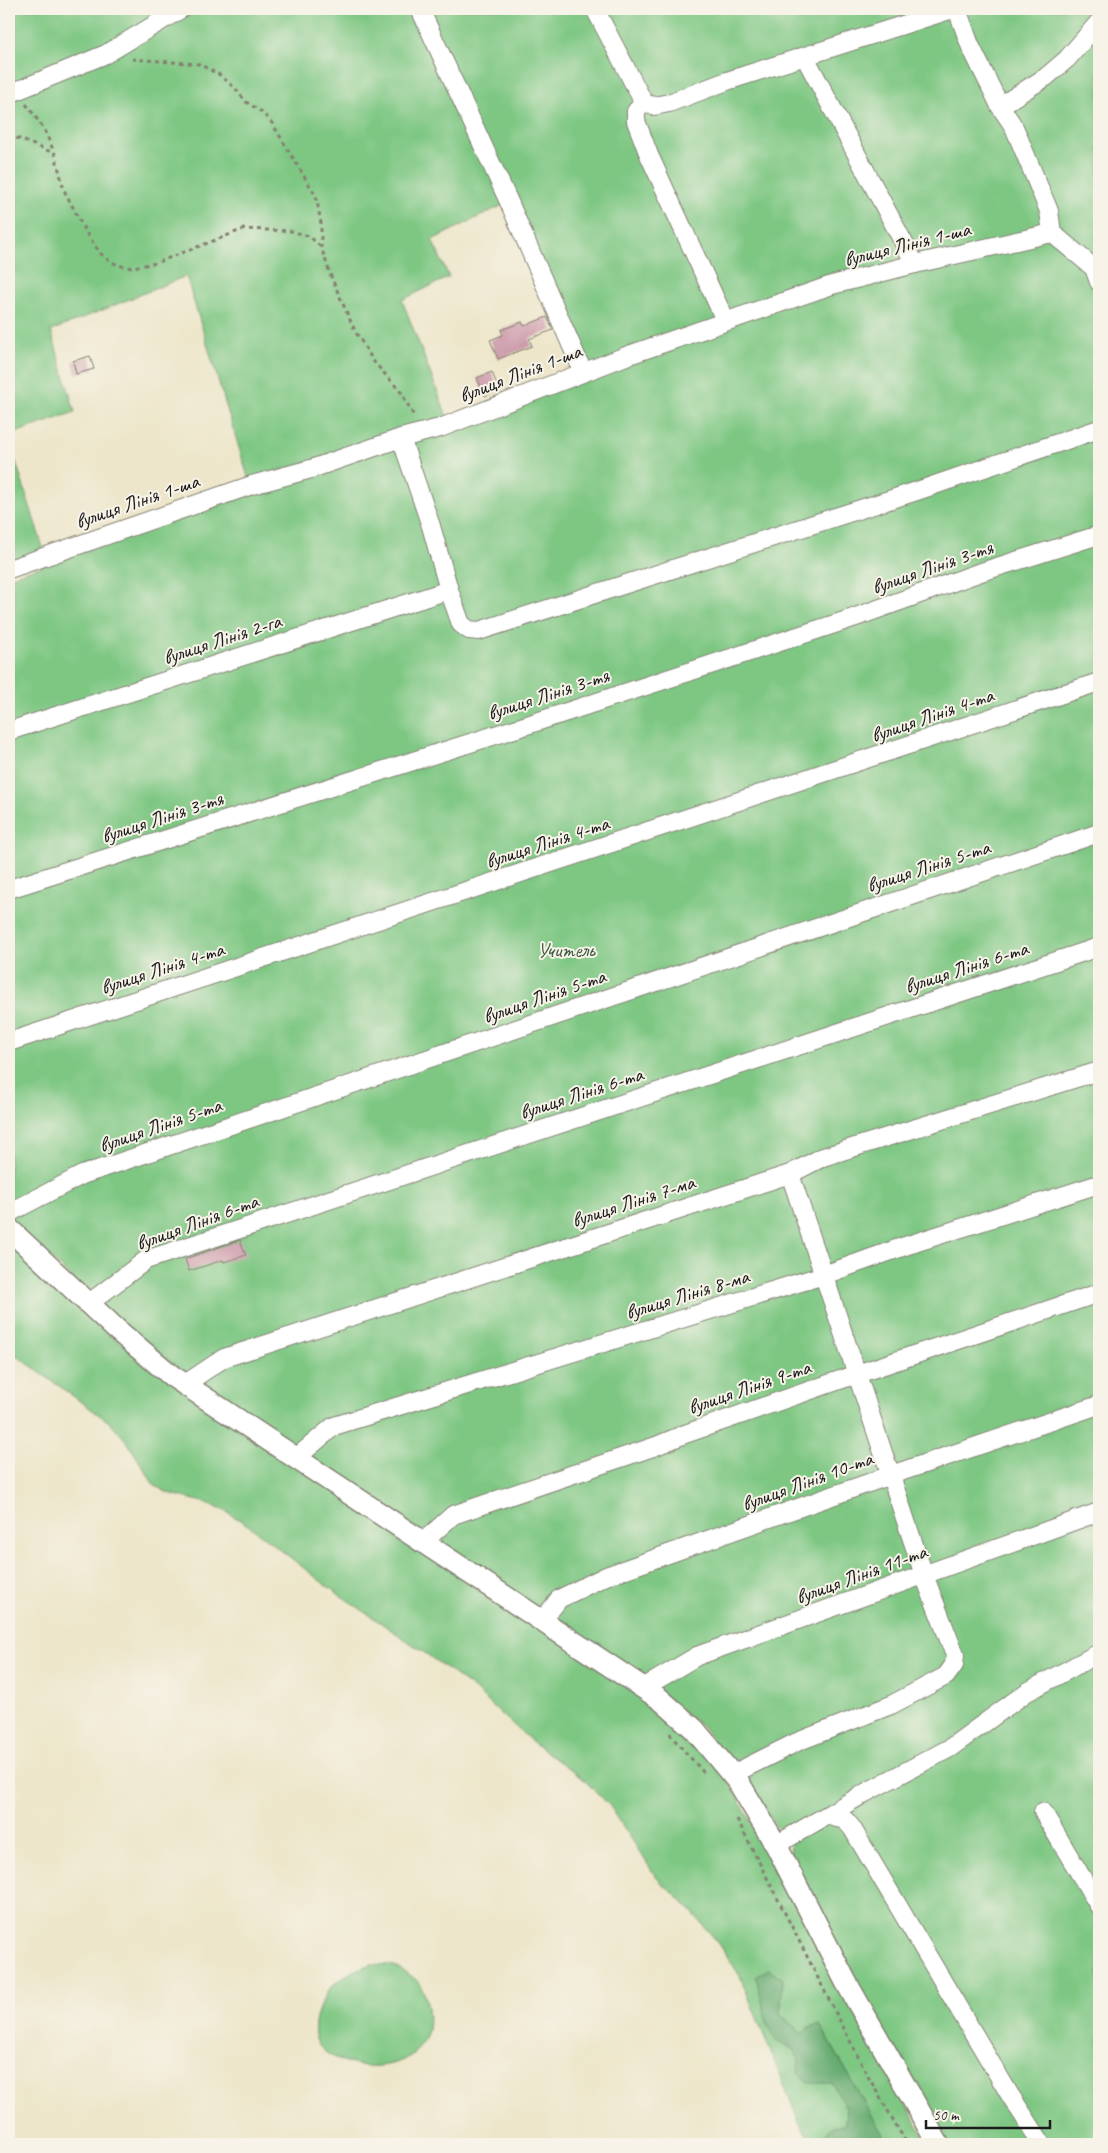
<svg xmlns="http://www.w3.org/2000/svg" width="1108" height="2153" font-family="Caveat,sans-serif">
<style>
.green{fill:#7ec783;stroke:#4d7250}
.forest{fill:#66ac71;stroke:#416446}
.building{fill:#cd9cac}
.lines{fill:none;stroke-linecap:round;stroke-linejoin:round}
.minor-casing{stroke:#848173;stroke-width:20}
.major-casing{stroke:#848173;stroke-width:24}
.path{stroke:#848173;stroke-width:3;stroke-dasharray:4 4;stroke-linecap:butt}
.minor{stroke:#fff;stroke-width:18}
.major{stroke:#fff;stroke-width:21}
.labels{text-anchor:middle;stroke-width:4;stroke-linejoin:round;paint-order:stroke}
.street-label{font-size:21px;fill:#1c1c1c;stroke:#f7f3e8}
.park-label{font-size:21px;fill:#3e5840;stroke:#f7f3e8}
</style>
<rect width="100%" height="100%" fill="#f7f3e8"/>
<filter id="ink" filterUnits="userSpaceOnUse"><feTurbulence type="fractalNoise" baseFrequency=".02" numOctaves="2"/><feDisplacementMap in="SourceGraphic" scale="10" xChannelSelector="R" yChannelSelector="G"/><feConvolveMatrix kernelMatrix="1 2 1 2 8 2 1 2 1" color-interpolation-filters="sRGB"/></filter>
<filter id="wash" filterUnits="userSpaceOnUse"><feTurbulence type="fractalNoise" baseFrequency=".0096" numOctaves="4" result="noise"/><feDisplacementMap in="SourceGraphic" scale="20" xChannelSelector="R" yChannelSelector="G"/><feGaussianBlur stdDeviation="1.12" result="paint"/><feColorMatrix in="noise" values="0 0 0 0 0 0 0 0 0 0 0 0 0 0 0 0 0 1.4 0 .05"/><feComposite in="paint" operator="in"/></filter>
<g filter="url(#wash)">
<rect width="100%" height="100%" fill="#ede6ca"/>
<g class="green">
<path d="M9 9H172L134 33 9 87Z"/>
<path d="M194 9H1099V2144H946L853 1979 790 1854 791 1846 787 1832 777 1827 701 1725 198 1383 123 1325 9 1220V577L591 379 509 202 432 240 449 277 402 300 448 419 249 480 186 276 51 331 75 412 9 435V99L181 13Z"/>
<path d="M9 440 44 551 9 563Z"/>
<path d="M9 1241 110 1335 655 1707 689 1735 728 1780 928 2144H888L820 2025 809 2027 801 2033 780 2014 783 1979 768 1969 776 2040 793 2049 801 2061 832 2083 846 2107 845 2124 831 2128 828 2138 832 2144H813L799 2122 740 1976 720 1945 687 1906 656 1877 610 1806 584 1780 529 1739 474 1689 428 1655 327 1586 251 1527 227 1512 207 1503 168 1493 154 1485 128 1443 112 1424 9 1350Z"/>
<path d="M371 1964C378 1965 387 1964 394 1966 400 1969 409 1974 414 1978 429 1990 433 2025 424 2041 408 2070 364 2071 338 2059 332 2057 326 2053 322 2049 305 2033 321 1997 334 1984 345 1974 358 1969 371 1964Z"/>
</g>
<path class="forest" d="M769 1969 783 1979 780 2014 801 2033 809 2027 820 2025 888 2144H832L827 2133 831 2128 845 2124 846 2107 832 2083H808L798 2072 800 2061 793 2049 776 2040 768 2026 756 1977Z"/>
<g id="blocks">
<g class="building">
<path d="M547 317 553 330 529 339 532 346 498 359 490 340 503 335 501 330 522 322 524 326Z"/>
<path d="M90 356 94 369 76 374 73 361Z"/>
<path d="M492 372 499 390 485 396 477 378Z"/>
<path d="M240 1240 246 1255 224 1262 223 1260 189 1271 185 1259Z"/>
</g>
</g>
</g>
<g filter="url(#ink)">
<use href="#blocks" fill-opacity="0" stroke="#848173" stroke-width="1"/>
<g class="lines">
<defs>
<g id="minor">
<path d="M420 9 509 202 583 372"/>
<path d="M595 9 644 103 654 106 669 103 727 81 953 9"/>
<path d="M957 9 970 45 1000 106 1014 127 1049 211 1052 233 1094 268 1099 282"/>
<path d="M805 57 915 264"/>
<path d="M9 94 106 54 181 9"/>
<path d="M644 103 636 111V121L649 155 725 320"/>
<path d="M1000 106 1046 77 1067 59 1099 22"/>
<path d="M401 438 431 526 449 590 461 624 469 630 479 631 917 491 1099 429"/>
<path d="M9 569 252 485 311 469 401 438 440 428 626 356 832 285 915 264 1052 233"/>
<path d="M9 731 449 590"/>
<path d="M9 889 527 725 853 618 978 573 1099 535"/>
<path d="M9 1042 1099 682"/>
<path d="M9 1213 82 1175 1099 833"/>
<path d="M88 1304 146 1260 1099 947"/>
<path d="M185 1384 224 1358 790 1174 823 1157 1099 1071"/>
<path d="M296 1458 334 1426 824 1275 905 1246 1099 1184"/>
<path d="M423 1542 453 1515 656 1446 685 1434 857 1374 1099 1293"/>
<path d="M542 1621 559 1599 606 1576 891 1475 1099 1405"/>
<path d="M643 1688 697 1656 1099 1512"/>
<path d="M733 1774 797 1742 891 1705 946 1676 954 1665 955 1655 924 1575 790 1174"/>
<path d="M1043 1812 1099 1906"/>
<path d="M829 1816 845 1820 852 1828 1010 2095 1042 2144"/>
<path d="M776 1845 865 1793 950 1748 1027 1692 1099 1653"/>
</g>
<path id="major" d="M9 1229 117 1330 172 1376 660 1699 694 1729 739 1783 776 1845 846 1982 938 2144"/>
</defs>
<use href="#minor" class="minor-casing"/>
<use href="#major" class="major-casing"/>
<g class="path">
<path d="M132 59 199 64 220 75 235 88 246 102 262 112 272 123 316 196 321 223V247L332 279 355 331 374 362 401 392 415 418"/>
<path d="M26 104 44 129 55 154 64 190 85 231 100 253 111 262 127 268 156 263 244 229 291 231 309 236 320 246"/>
<path d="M9 135 54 153"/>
<path d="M670 1733 672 1737 705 1774"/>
<path d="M737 1819 869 2078 907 2144"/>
</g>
<use href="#minor" class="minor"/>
<use href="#major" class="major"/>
</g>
</g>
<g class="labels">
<g class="street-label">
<text transform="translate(907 244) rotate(-14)" y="7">вулиця Лінія 1-ша</text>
<text transform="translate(520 373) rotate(-21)" y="7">вулиця Лінія 1-ша</text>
<text transform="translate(137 501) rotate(-19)" y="7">вулиця Лінія 1-ша</text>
<text transform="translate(932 567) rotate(-19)" y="7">вулиця Лінія 3-тя</text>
<text transform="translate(222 639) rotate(-18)" y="7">вулиця Лінія 2-га</text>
<text transform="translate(548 694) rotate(-18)" y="7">вулиця Лінія 3-тя</text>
<text transform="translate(932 715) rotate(-19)" y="7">вулиця Лінія 4-та</text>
<text transform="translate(162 817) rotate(-18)" y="7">вулиця Лінія 3-тя</text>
<text transform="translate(547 842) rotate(-18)" y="7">вулиця Лінія 4-та</text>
<text transform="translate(928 866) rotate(-18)" y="7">вулиця Лінія 5-та</text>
<text transform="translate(966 967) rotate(-18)" y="7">вулиця Лінія 6-та</text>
<text transform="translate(162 968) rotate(-18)" y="7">вулиця Лінія 4-та</text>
<text transform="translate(544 996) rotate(-19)" y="7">вулиця Лінія 5-та</text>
<text transform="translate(581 1093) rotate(-18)" y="7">вулиця Лінія 6-та</text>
<text transform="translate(160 1125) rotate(-19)" y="7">вулиця Лінія 5-та</text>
<text transform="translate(633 1201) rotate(-18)" y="7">вулиця Лінія 7-ма</text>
<text transform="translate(197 1222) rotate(-20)" y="7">вулиця Лінія 6-та</text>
<text transform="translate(687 1294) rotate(-17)" y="7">вулиця Лінія 8-ма</text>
<text transform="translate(749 1387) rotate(-19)" y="7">вулиця Лінія 9-та</text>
<text transform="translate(807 1481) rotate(-20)" y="7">вулиця Лінія 10-та</text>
<text transform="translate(861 1574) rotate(-20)" y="7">вулиця Лінія 11-та</text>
</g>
<g class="park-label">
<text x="566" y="957">Учитель</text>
</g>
</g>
<rect width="1108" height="2153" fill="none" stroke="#f7f3e8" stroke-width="30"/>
<path d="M926 2120v8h124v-8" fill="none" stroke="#1c1c1c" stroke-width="2.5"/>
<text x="933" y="2120" font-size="15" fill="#1c1c1c" stroke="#f7f3e8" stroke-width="4" paint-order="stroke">50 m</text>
</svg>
